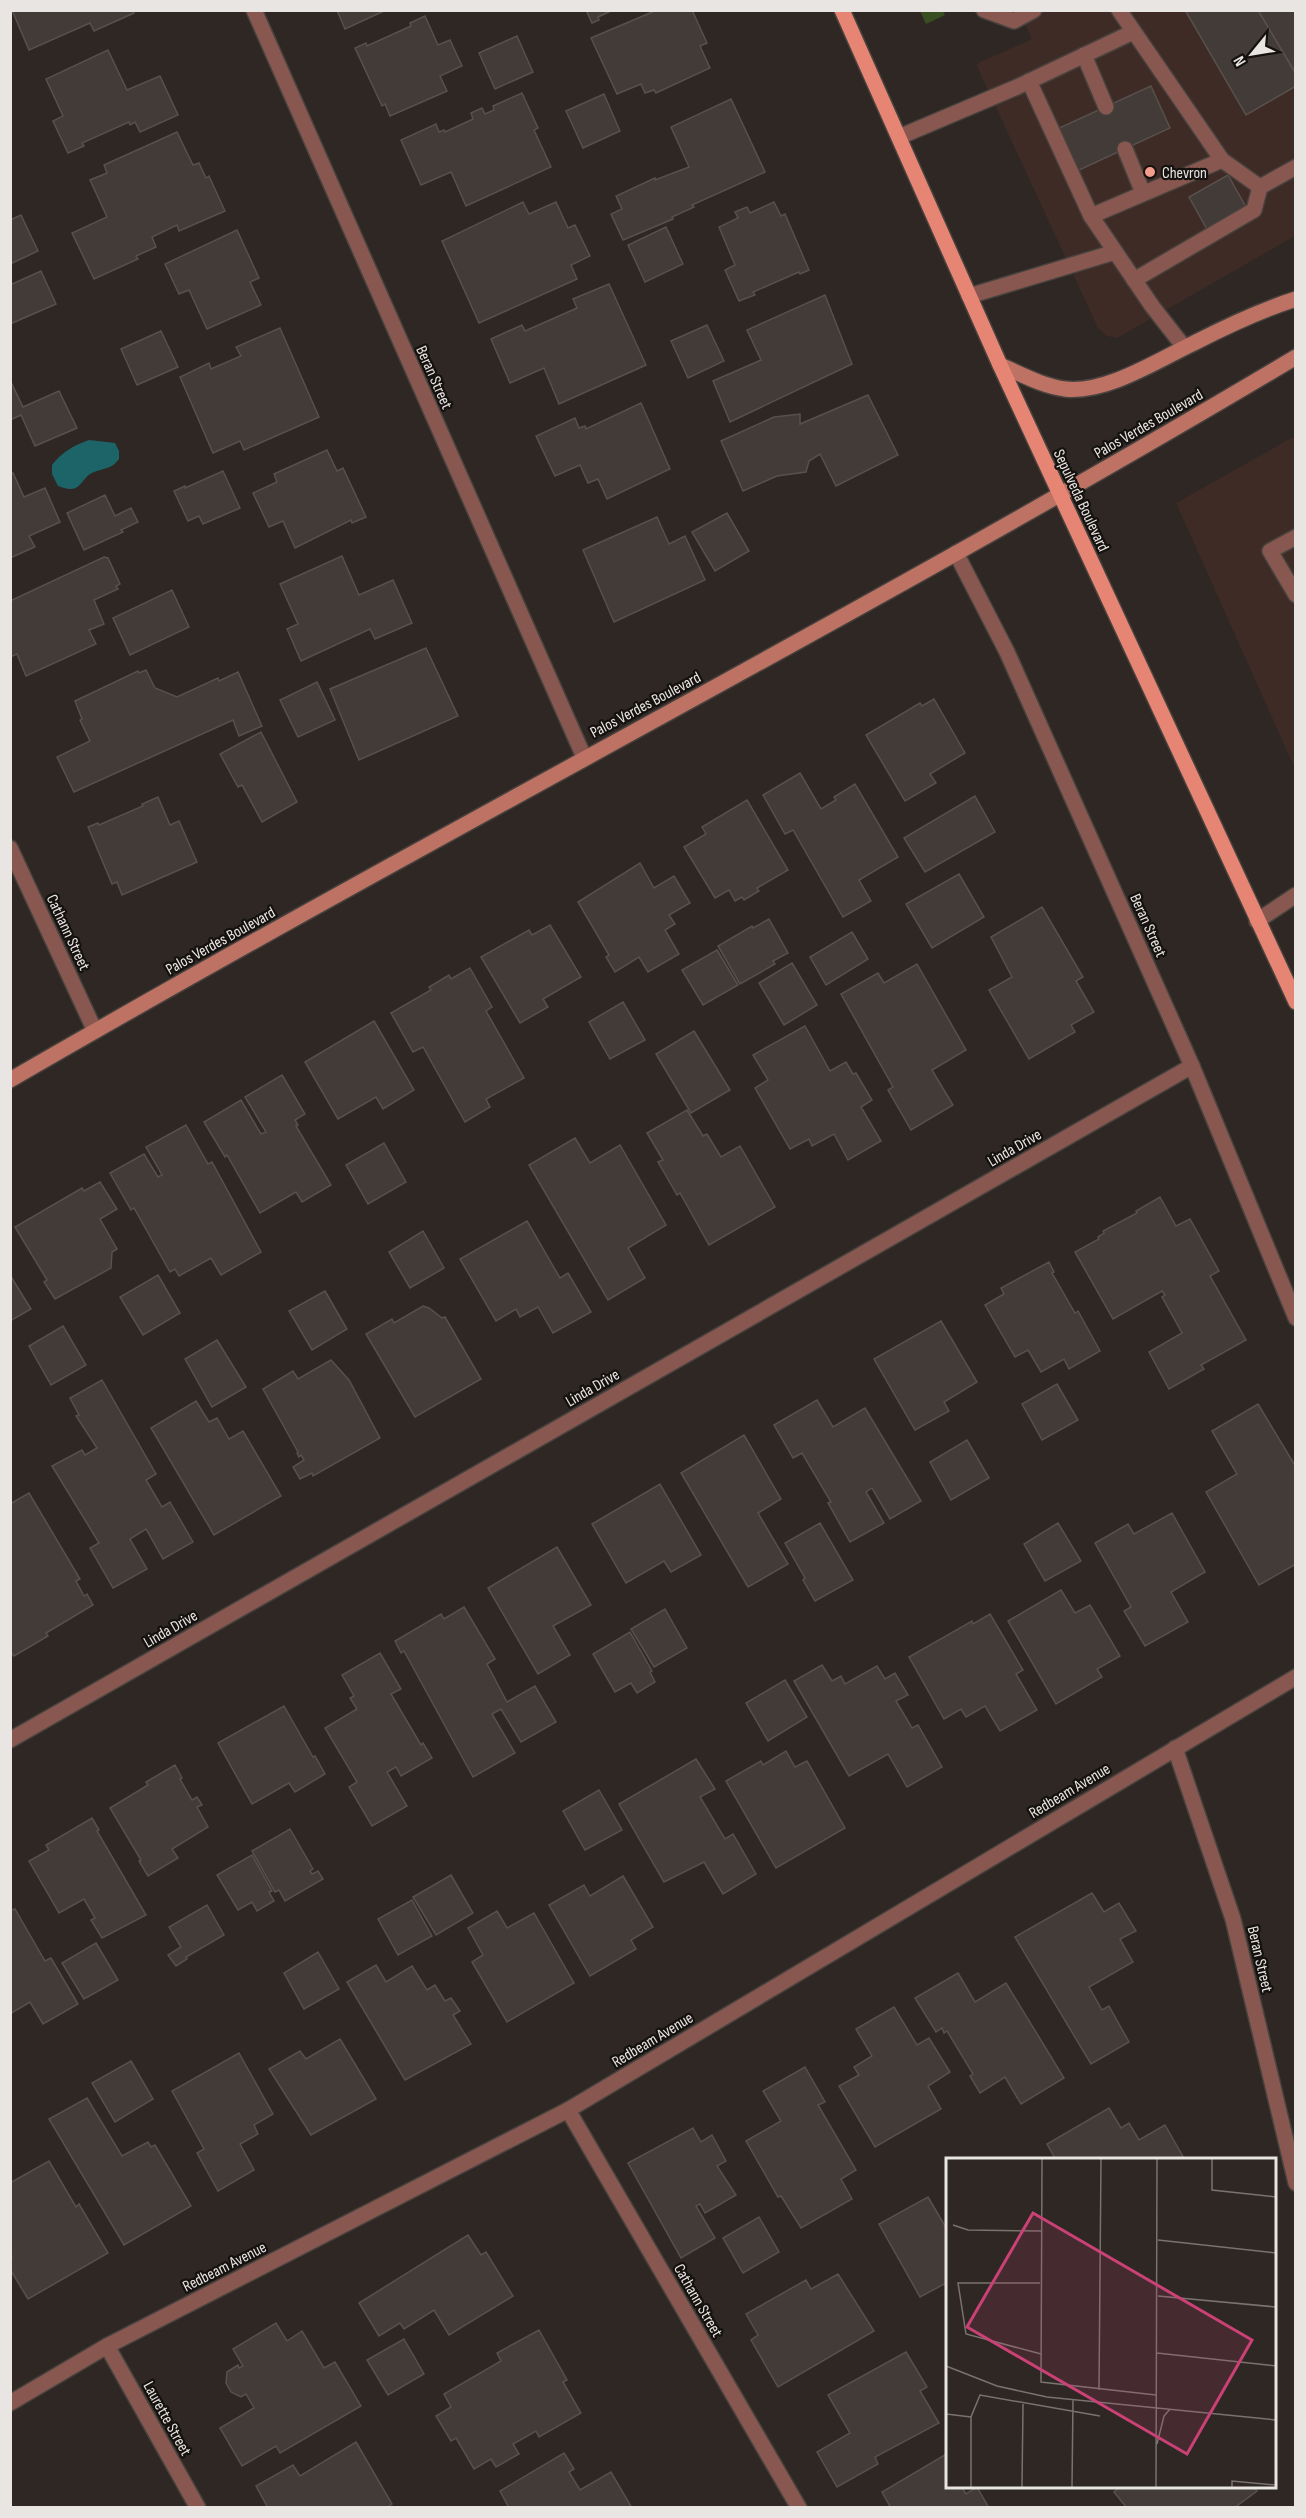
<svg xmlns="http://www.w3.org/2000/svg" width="1306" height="2518" font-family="'Sofia Sans Condensed',sans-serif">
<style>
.commercial{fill:#3e2b26}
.green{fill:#394f21}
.water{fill:#1d6469}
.building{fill:#433b38;stroke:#58504d;stroke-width:1.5}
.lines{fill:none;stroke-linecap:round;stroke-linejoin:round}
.lane-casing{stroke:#48423e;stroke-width:18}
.street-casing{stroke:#48423e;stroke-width:18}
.secondary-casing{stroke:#48423e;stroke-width:18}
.primary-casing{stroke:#48423e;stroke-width:18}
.lane{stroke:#885850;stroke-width:15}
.street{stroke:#885850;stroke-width:15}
.secondary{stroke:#be7264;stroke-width:15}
.primary{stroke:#e78574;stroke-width:15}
.poi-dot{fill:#f49d8c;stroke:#14110f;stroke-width:2}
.labels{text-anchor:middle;stroke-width:4.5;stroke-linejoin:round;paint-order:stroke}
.poi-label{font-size:16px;fill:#e9e5e2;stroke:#14110f;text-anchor:start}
.street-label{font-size:16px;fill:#e9e5e2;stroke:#14110f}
.inset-road{fill:none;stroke:#79736f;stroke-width:1.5}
.view{fill:#ca4176;fill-opacity:0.15;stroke:#ca4176;stroke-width:3}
.inset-edge{fill:none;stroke:#e9e5e2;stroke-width:3}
</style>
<rect width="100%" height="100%" fill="#2e2723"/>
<g class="commercial">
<path d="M1019 11H1295V236L1117 338 1107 336 1098 328 976 64 1032 39Z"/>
<path d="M1295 436V769L1176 503Z"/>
</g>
<path class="green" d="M920 11H943L945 15 926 24Z"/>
<path class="water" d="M89 440 115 443 119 451V459C112 469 104 468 94 472 79 478 83 496 58 486L52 474V465C62 452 73 446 89 440Z"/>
<g class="building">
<path d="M12 10H133L134 13 94 31 90 23 29 50Z"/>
<path d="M337 10H386L345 29Z"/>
<path d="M586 10H613L598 17 599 20 592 23Z"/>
<path d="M657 10H692L707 43 700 46 710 68 656 93 654 90 645 93 641 84 617 94 591 38Z"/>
<path d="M1185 10H1258L1296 74V86L1246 115Z"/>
<path d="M1258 10H1296V74Z"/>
<path d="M425 16 438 45 450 40 462 66 440 76 447 91 390 116 385 104 382 106 355 48 366 43 367 46 411 26 410 23Z"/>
<path d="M517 36 533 72 495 89 479 53Z"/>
<path d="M108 50 127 90 160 76 178 115 140 132 135 122 130 125 129 122 82 143 84 146 68 153 53 121 63 116 46 79Z"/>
<path d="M1151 86 1170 128 1077 171 1057 129Z"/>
<path d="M522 93 538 128 534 130 551 167 466 206 451 172 421 185 401 140 436 124 439 132 444 130 445 132 473 119 471 113 482 108 485 114 494 110 493 106Z"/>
<path d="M604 94 620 131 583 148 566 111Z"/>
<path d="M731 99 765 172 692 205 694 207 672 217 673 219 623 240 611 214 622 209 616 196 655 178V180L689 167 671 127Z"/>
<path d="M177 132 193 165 199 163 206 178 209 176 225 211 179 231 177 225 152 237 156 247 136 256 138 259 94 279 72 233 107 217 90 180 107 173 104 165Z"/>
<path d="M1228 175 1247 209 1208 231 1189 197Z"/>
<path d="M523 202 529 214 556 202 568 228 575 225 590 256 571 265 577 279 479 323 442 241Z"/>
<path d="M774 202 781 216 785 214 809 270 800 274 799 272 753 292 755 295 739 301 725 270 735 265 719 227 738 218 735 212 747 207 750 213Z"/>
<path d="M21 215 38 251 10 264V220Z"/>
<path d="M666 227 683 264 645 282 628 245Z"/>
<path d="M237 230 259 278 250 282 261 305 207 329 189 290 179 294 165 264Z"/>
<path d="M41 271 56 304 10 324V285Z"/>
<path d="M609 284 646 365 559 404 544 368 510 383 491 339 522 325 525 331 577 308 573 299Z"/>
<path d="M825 295 852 364 730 422 713 381 761 360 747 330Z"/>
<path d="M707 325 724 361 688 378 671 341Z"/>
<path d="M280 328 319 417 244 450 240 441 213 453 180 377 209 363 211 369 241 356 236 347Z"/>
<path d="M161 331 178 367 137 385 121 349Z"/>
<path d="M10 380 23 407 59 391 77 428 35 446 21 415 10 420Z"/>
<path d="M868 395 898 455 836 486 820 454 809 461 806 472 777 476 743 491 721 441 774 417 800 414V424Z"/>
<path d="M641 403 670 469 607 499 598 479 588 483 580 465 555 476 536 436 575 418 579 428 585 426 586 429Z"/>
<path d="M327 450 337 471 343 468 366 517 352 523 351 520 295 548 283 521 269 527 253 493 277 482 274 474Z"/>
<path d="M223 471 240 508 203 524 199 516 188 521 174 491 185 486V488Z"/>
<path d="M13 473 24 497 45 488 60 522 29 536 35 547 10 558V474Z"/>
<path d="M105 495 115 516 131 508 138 522 121 530 123 532 84 550 67 513Z"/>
<path d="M727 513 749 551 715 571 692 532Z"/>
<path d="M657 517 669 544 685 536 705 580 614 622 583 550Z"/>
<path d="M342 556 359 595 393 580 412 623 375 639 370 629 301 661 287 629 298 624 280 584Z"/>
<path d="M104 557 108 558 120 584 116 586 118 589 94 600 104 624 89 630 96 644 26 676 17 654 10 657V601Z"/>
<path d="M172 590 189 627 130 655 113 618Z"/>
<path d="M426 648 458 716 359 760 330 689Z"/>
<path d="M146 670 155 688 177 697 218 678 219 681 238 672 262 726 239 736 233 720 74 792 57 757 90 741 80 720 82 719 75 701 138 671 139 673Z"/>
<path d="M317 682 335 720 298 737 280 700Z"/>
<path d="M934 699 965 753 930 774 936 783 905 801 866 735 920 703 922 706Z"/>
<path d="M261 732 297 802 262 822 242 785 238 787 220 754Z"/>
<path d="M800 773 821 809 836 800 834 797 855 784 898 857 859 880 871 901 843 917 793 830 785 834 763 795Z"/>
<path d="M975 796 995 832 925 872 904 838Z"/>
<path d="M158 797 170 825 179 821 197 862 122 895 117 882 112 884 88 827 98 823 99 825 143 806 142 804Z"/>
<path d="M747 800 788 870 757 888 759 891 744 900 742 897 735 901 729 890 715 898 684 847 706 834 702 827Z"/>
<path d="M640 863 654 888 674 876 690 903 669 915 675 924 665 930 679 954 648 972 639 957 615 972 606 957 609 955 578 902Z"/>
<path d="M959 874 984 917 932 948 906 904Z"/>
<path d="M1042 907 1083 977 1076 981 1094 1012 1071 1025 1075 1032 1029 1059 989 990 1012 977 991 937Z"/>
<path d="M769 919 788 953 773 961 775 964 740 984 718 946 752 926 753 928Z"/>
<path d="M550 925 581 977 543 999 548 1007 520 1023 481 957 529 930 532 935Z"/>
<path d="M852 932 868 959 826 985 810 957Z"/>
<path d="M717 950 738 985 703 1005 682 970Z"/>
<path d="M792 963 817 1005 784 1025 759 983Z"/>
<path d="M917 964 966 1050 932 1070 953 1105 911 1130 888 1090 893 1087 841 994 878 973 884 983Z"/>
<path d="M470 968 492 1007 486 1011 524 1078 486 1099 490 1107 465 1122 423 1047 413 1052 391 1013 431 990 429 987 449 975 451 979Z"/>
<path d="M623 1002 645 1040 610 1059 589 1022Z"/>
<path d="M374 1021 414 1090 383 1109 376 1097 338 1119 305 1062Z"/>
<path d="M805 1026 830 1071 846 1062 853 1074 856 1073 872 1100 861 1107 881 1141 848 1160 834 1134 812 1146 809 1139 790 1149 755 1088 768 1080 753 1055Z"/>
<path d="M694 1031 730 1090 691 1113 656 1054Z"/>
<path d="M282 1075 305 1114 295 1120 298 1125 296 1126 331 1185 302 1202 296 1192 260 1213 227 1155 225 1157 204 1122 241 1100 261 1134 266 1132 245 1097Z"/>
<path d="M687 1110 703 1136 707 1134 721 1157 740 1146 775 1207 709 1245 680 1193 677 1195 658 1162 663 1160 647 1133Z"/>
<path d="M186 1125 208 1164 212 1162 261 1252 221 1275 211 1258 179 1276 175 1269 170 1272 134 1208 131 1210 110 1173 144 1154 158 1177 162 1175 146 1147Z"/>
<path d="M575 1138 590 1163 620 1145 666 1225 628 1248 645 1278 608 1300 529 1165Z"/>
<path d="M384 1143 406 1182 368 1204 346 1165Z"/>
<path d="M100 1182 117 1209 100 1219 117 1249 112 1252 111 1268 55 1299 44 1282 47 1280 15 1227 82 1188 84 1191Z"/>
<path d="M1160 1197 1176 1226 1190 1219 1219 1271 1210 1276 1246 1340 1201 1365 1204 1369 1169 1389 1149 1352 1182 1333 1162 1297 1165 1295 1162 1291 1113 1319 1075 1252 1099 1239 1098 1237 1104 1233 1103 1231 1137 1213 1136 1211Z"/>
<path d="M527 1221 560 1278 568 1273 591 1312 553 1333 538 1307 520 1317 516 1309 496 1321 460 1259Z"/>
<path d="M423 1231 444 1268 410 1288 389 1252Z"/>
<path d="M1049 1262 1054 1272 1052 1273 1075 1313 1078 1311 1100 1351 1069 1369 1064 1359 1041 1372 1028 1350 1015 1357 985 1305 1004 1294 1001 1288Z"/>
<path d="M10 1275 31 1309 10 1321Z"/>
<path d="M158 1275 180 1313 143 1335 120 1297Z"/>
<path d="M325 1291 347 1329 312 1350 289 1311Z"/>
<path d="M423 1306 429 1308 442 1318 445 1317 481 1379 415 1417 366 1334 392 1319 394 1323Z"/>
<path d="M941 1321 977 1382 944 1402 949 1411 915 1430 874 1359Z"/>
<path d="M63 1326 86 1365 51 1385 29 1346Z"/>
<path d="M217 1340 246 1387 212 1407 185 1359Z"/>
<path d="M331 1360 349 1380 380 1438 313 1476 312 1473 300 1479 293 1467 304 1460 301 1455 299 1457 297 1453 298 1452 263 1389 293 1371 298 1379Z"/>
<path d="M102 1380 156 1474 146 1480 162 1507 170 1502 193 1542 163 1559 146 1529 130 1539 147 1569 113 1588 90 1548 99 1543 52 1466 82 1450 85 1455 97 1448 76 1416 79 1415 70 1398Z"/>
<path d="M1057 1384 1078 1420 1042 1440 1022 1404Z"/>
<path d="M817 1400 833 1427 865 1408 921 1501 890 1519 872 1488 866 1492 884 1523 850 1542 828 1503 831 1502 802 1453 793 1458 774 1425Z"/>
<path d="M196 1401 209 1422 217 1418 229 1439 243 1431 281 1496 214 1535 151 1428Z"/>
<path d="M1258 1404 1296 1467V1564L1259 1585 1206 1492 1237 1474 1212 1431Z"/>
<path d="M744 1435 781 1499 758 1513 788 1564 748 1587 681 1473Z"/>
<path d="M967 1440 989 1478 951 1500 930 1462Z"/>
<path d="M660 1484 701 1555 671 1572 664 1561 626 1583 592 1524Z"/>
<path d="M29 1493 80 1579 76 1581 84 1596 87 1594 93 1605 46 1633 48 1636 14 1656 10 1651V1504Z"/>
<path d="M1172 1513 1205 1572 1171 1592 1188 1622 1145 1646 1124 1611 1131 1607 1095 1543 1128 1524 1134 1534Z"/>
<path d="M820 1523 853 1580 815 1601 803 1580 805 1578 785 1543Z"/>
<path d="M1058 1523 1081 1561 1045 1581 1024 1544Z"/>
<path d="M557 1547 591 1605 553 1626 570 1655 538 1674 488 1588Z"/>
<path d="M1061 1590 1075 1613 1090 1605 1120 1656 1097 1669 1102 1677 1056 1704 1008 1621Z"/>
<path d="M464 1607 495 1659 487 1664 507 1702 535 1686 556 1722 521 1742 501 1709 492 1714 515 1753 473 1777 404 1651 401 1653 395 1641 441 1614 444 1619Z"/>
<path d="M665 1609 687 1648 654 1667 631 1629Z"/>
<path d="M990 1614 1023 1670 1016 1674 1037 1710 1000 1731 985 1706 966 1717 961 1709 944 1719 909 1657 972 1621 973 1624Z"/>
<path d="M630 1632 652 1671 650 1672 655 1682 637 1693 631 1683 615 1692 593 1654Z"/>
<path d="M380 1653 401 1689 391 1694 421 1745 423 1743 432 1758 401 1776 396 1767 387 1772 407 1806 372 1826 349 1787 357 1782 325 1728 357 1709 350 1698 354 1696 342 1675Z"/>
<path d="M822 1665 832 1681 841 1676 845 1684 877 1666 885 1679 895 1673 908 1695 896 1701 912 1728 918 1725 942 1767 907 1787 888 1754 849 1776 794 1681Z"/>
<path d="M785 1680 807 1717 768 1741 746 1703Z"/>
<path d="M284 1706 313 1757 315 1756 325 1774 295 1792 289 1783 252 1804 218 1743Z"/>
<path d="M786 1751 795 1767 807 1761 845 1828 776 1868 726 1781 761 1761 763 1765Z"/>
<path d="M696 1759 715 1789 700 1797 725 1839 733 1834 756 1874 723 1894 704 1862 664 1882 619 1804Z"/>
<path d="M175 1765 182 1778 180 1779 192 1800 197 1797 202 1805 197 1807 208 1827 172 1849 178 1858 148 1876 139 1861 141 1860 110 1808 148 1785 146 1782Z"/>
<path d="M599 1790 622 1830 585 1850 563 1811Z"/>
<path d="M92 1818 99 1830 97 1831 146 1915 102 1938 91 1920 95 1918 84 1899 59 1913 29 1861 49 1850 46 1845Z"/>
<path d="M290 1829 313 1869 310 1871 312 1874 318 1871 323 1879 285 1901 279 1890 275 1892 252 1851Z"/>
<path d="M252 1855 272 1891 269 1892 274 1901 257 1911 252 1902 238 1910 217 1875Z"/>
<path d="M451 1875 473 1913 436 1935 413 1897Z"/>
<path d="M623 1876 653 1927 631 1940 636 1949 590 1976 549 1905 584 1885 590 1896Z"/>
<path d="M1092 1893 1104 1912 1119 1903 1136 1931 1120 1939 1133 1962 1089 1987 1102 2010 1109 2006 1129 2042 1091 2064 1015 1937Z"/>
<path d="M412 1900 432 1936 398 1955 378 1919Z"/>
<path d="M207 1905 224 1935 186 1957 187 1959 176 1966 168 1955 181 1947 169 1927Z"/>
<path d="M15 1909 45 1961 51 1958 78 2004 43 2024 30 2002 10 2014V1911Z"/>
<path d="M497 1911 507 1928 534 1913 574 1983 507 2022 472 1962 483 1955 468 1928Z"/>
<path d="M96 1943 118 1980 84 1999 62 1963Z"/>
<path d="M318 1952 339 1989 304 2009 284 1973Z"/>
<path d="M376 1965 386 1982 412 1966 427 1990 435 1985 445 2001 451 1998 460 2011 453 2015 471 2044 405 2080 347 1982Z"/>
<path d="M958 1973 975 2002 1006 1983 1064 2078 1021 2104 1005 2077 980 2093 970 2076 973 2074 947 2031 944 2033 942 2028 936 2032 915 1998Z"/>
<path d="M894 2007 917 2045 929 2038 950 2072 928 2086 941 2109 875 2147 839 2086 859 2075 854 2067 872 2056 856 2029Z"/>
<path d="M340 2039 376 2099 311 2135 269 2069 300 2051 306 2059Z"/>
<path d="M239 2053 273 2114 254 2125 258 2134 240 2144 254 2170 218 2191 197 2153 204 2149 172 2091Z"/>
<path d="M131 2061 153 2099 115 2122 92 2083Z"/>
<path d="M805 2067 825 2102 818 2105 856 2170 841 2179 852 2199 801 2228 781 2196 778 2197 746 2141 781 2121 763 2091Z"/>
<path d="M87 2098 122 2156 148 2142 151 2147 155 2145 191 2206 124 2245 49 2119Z"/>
<path d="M1109 2108 1121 2128 1129 2123 1139 2140 1165 2125 1185 2160H1056L1047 2144Z"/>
<path d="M693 2128 701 2142 712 2135 726 2161 717 2166 736 2195 705 2213 700 2204 696 2206 715 2238 681 2258 628 2163Z"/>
<path d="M49 2161 76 2207 79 2204 108 2253 28 2299 10 2269 12 2256 10 2252V2183Z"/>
<path d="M928 2197 948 2231V2282L920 2297 879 2224Z"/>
<path d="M759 2217 779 2252 743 2273 723 2238Z"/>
<path d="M468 2235 481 2255 486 2252 513 2296 449 2335 434 2310 404 2329 400 2323 379 2336 359 2303Z"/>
<path d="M838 2274 874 2331 778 2387 751 2340 758 2335 746 2314 806 2280 811 2289Z"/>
<path d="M276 2323 287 2341 302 2331 324 2368 335 2362 361 2406 280 2453 276 2446 242 2466 220 2428 254 2408 246 2394 241 2397 231 2392 226 2383 227 2372 238 2365 239 2368 243 2366 233 2349Z"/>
<path d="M539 2330 567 2380 563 2382 581 2413 539 2437 536 2431 513 2444 519 2454 496 2467 491 2459 474 2469 456 2438 451 2441 436 2416 451 2407 444 2394 501 2361 497 2353Z"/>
<path d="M404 2339 424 2374 388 2395 367 2360Z"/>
<path d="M906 2352 927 2387 920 2391 939 2423 875 2457 878 2464 837 2487 817 2452 850 2433 828 2395Z"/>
<path d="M356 2442 392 2504 386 2508H268L256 2486 293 2465 300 2476Z"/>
<path d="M564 2453 574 2469 569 2472 580 2490 611 2472 632 2508H509L500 2491Z"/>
<path d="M948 2453V2486H961L966 2494 977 2487 989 2508H891L882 2492Z"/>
<path d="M1121 2486H1253L1257 2491 1234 2508H1127L1114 2492Z"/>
</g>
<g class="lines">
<defs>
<g id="lane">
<path d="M984 10 1014 21 1034 10"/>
<path d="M1119 10 1222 160 1260 187"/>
<path d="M1084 55 1106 107"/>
<path d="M1029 81 1091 216"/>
<path d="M899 137 1017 87 1133 32"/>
<path d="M1125 149 1143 193"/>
<path d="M1134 280 1254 210 1260 187 1296 167"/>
<path d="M969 296 1115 252"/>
<path d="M1184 347 1152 306 1091 216 1222 160"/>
<path d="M1296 537 1270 551 1296 595"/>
<path d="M1257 921 1296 895"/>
</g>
<g id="street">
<path d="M254 10 584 757"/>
<path d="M956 553 1007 652 1192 1066 1296 1318"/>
<path d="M10 848 95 1031"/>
<path d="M10 1740 1192 1066"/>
<path d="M1175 1748 1233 1919 1296 2183"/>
<path d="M568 2110 799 2508"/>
<path d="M107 2346 198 2508"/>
<path d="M10 2403 107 2346 568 2110 1296 1677"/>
</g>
<g id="secondary">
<path d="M1000 365C1021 374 1042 386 1065 389 1106 394 1158 360 1194 343 1227 326 1261 310 1296 299"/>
<path d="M10 1080C436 833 874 609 1296 357"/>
</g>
<path id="primary" d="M842 10 1000 365 1296 1002"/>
</defs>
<use href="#lane" class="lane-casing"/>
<use href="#street" class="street-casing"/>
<use href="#secondary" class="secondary-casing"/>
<use href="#primary" class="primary-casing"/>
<use href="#lane" class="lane"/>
<use href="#street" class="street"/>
<use href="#secondary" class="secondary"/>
<use href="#primary" class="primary"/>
</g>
<circle class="poi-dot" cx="1150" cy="172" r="6"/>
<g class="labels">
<g class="poi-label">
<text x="1162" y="178">Chevron</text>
</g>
<g class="street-label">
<text transform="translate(435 377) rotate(66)" y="6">Beran Street</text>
<text transform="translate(1148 423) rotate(-30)" y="6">Palos Verdes Boulevard</text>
<text transform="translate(1082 500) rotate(65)" y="6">Sepulveda Boulevard</text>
<text transform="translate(645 704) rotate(-28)" y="6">Palos Verdes Boulevard</text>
<text transform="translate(1149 925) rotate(66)" y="6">Beran Street</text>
<text transform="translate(69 932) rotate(65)" y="6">Cathann Street</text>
<text transform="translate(220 940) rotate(-29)" y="6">Palos Verdes Boulevard</text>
<text transform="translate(1014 1147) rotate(-30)" y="6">Linda Drive</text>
<text transform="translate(592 1387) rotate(-30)" y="6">Linda Drive</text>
<text transform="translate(170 1628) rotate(-30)" y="6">Linda Drive</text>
<text transform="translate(1069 1790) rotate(-31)" y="6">Redbeam Avenue</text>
<text transform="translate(1261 1959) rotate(77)" y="6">Beran Street</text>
<text transform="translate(652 2039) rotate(-31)" y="6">Redbeam Avenue</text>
<text transform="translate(224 2266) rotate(-27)" y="6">Redbeam Avenue</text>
<text transform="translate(699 2300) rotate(60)" y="6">Cathann Street</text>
<text transform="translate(168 2418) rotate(61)" y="6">Laurette Street</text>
</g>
</g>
<g transform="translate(946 2158)">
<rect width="330" height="330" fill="#2e2723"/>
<path class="inset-road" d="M96 1 95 224 210 237M266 1V32L330 39M7 67 22 72 96 73M212 82 330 95M94 125H12L20 176 95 196M212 138 330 149M211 195 330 208M0 208 51 228 101 239 330 262M153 232 155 1M0 256 25 259M211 286 218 258 224 251M25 329V259L34 237 154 258M76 329 77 246M126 329 127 242M210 329 211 1M286 329V323L330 327"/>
<path class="view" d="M87 55 306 182 241 296 21 169Z"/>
<rect width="330" height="330" class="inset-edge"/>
</g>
<rect width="1306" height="2518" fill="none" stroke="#e9e5e2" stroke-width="24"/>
<g transform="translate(1252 54) rotate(240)" stroke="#14110f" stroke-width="4.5" paint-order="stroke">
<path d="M0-4.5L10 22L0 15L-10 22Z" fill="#e9e5e2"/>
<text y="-9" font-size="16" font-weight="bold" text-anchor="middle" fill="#e9e5e2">N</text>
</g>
</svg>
